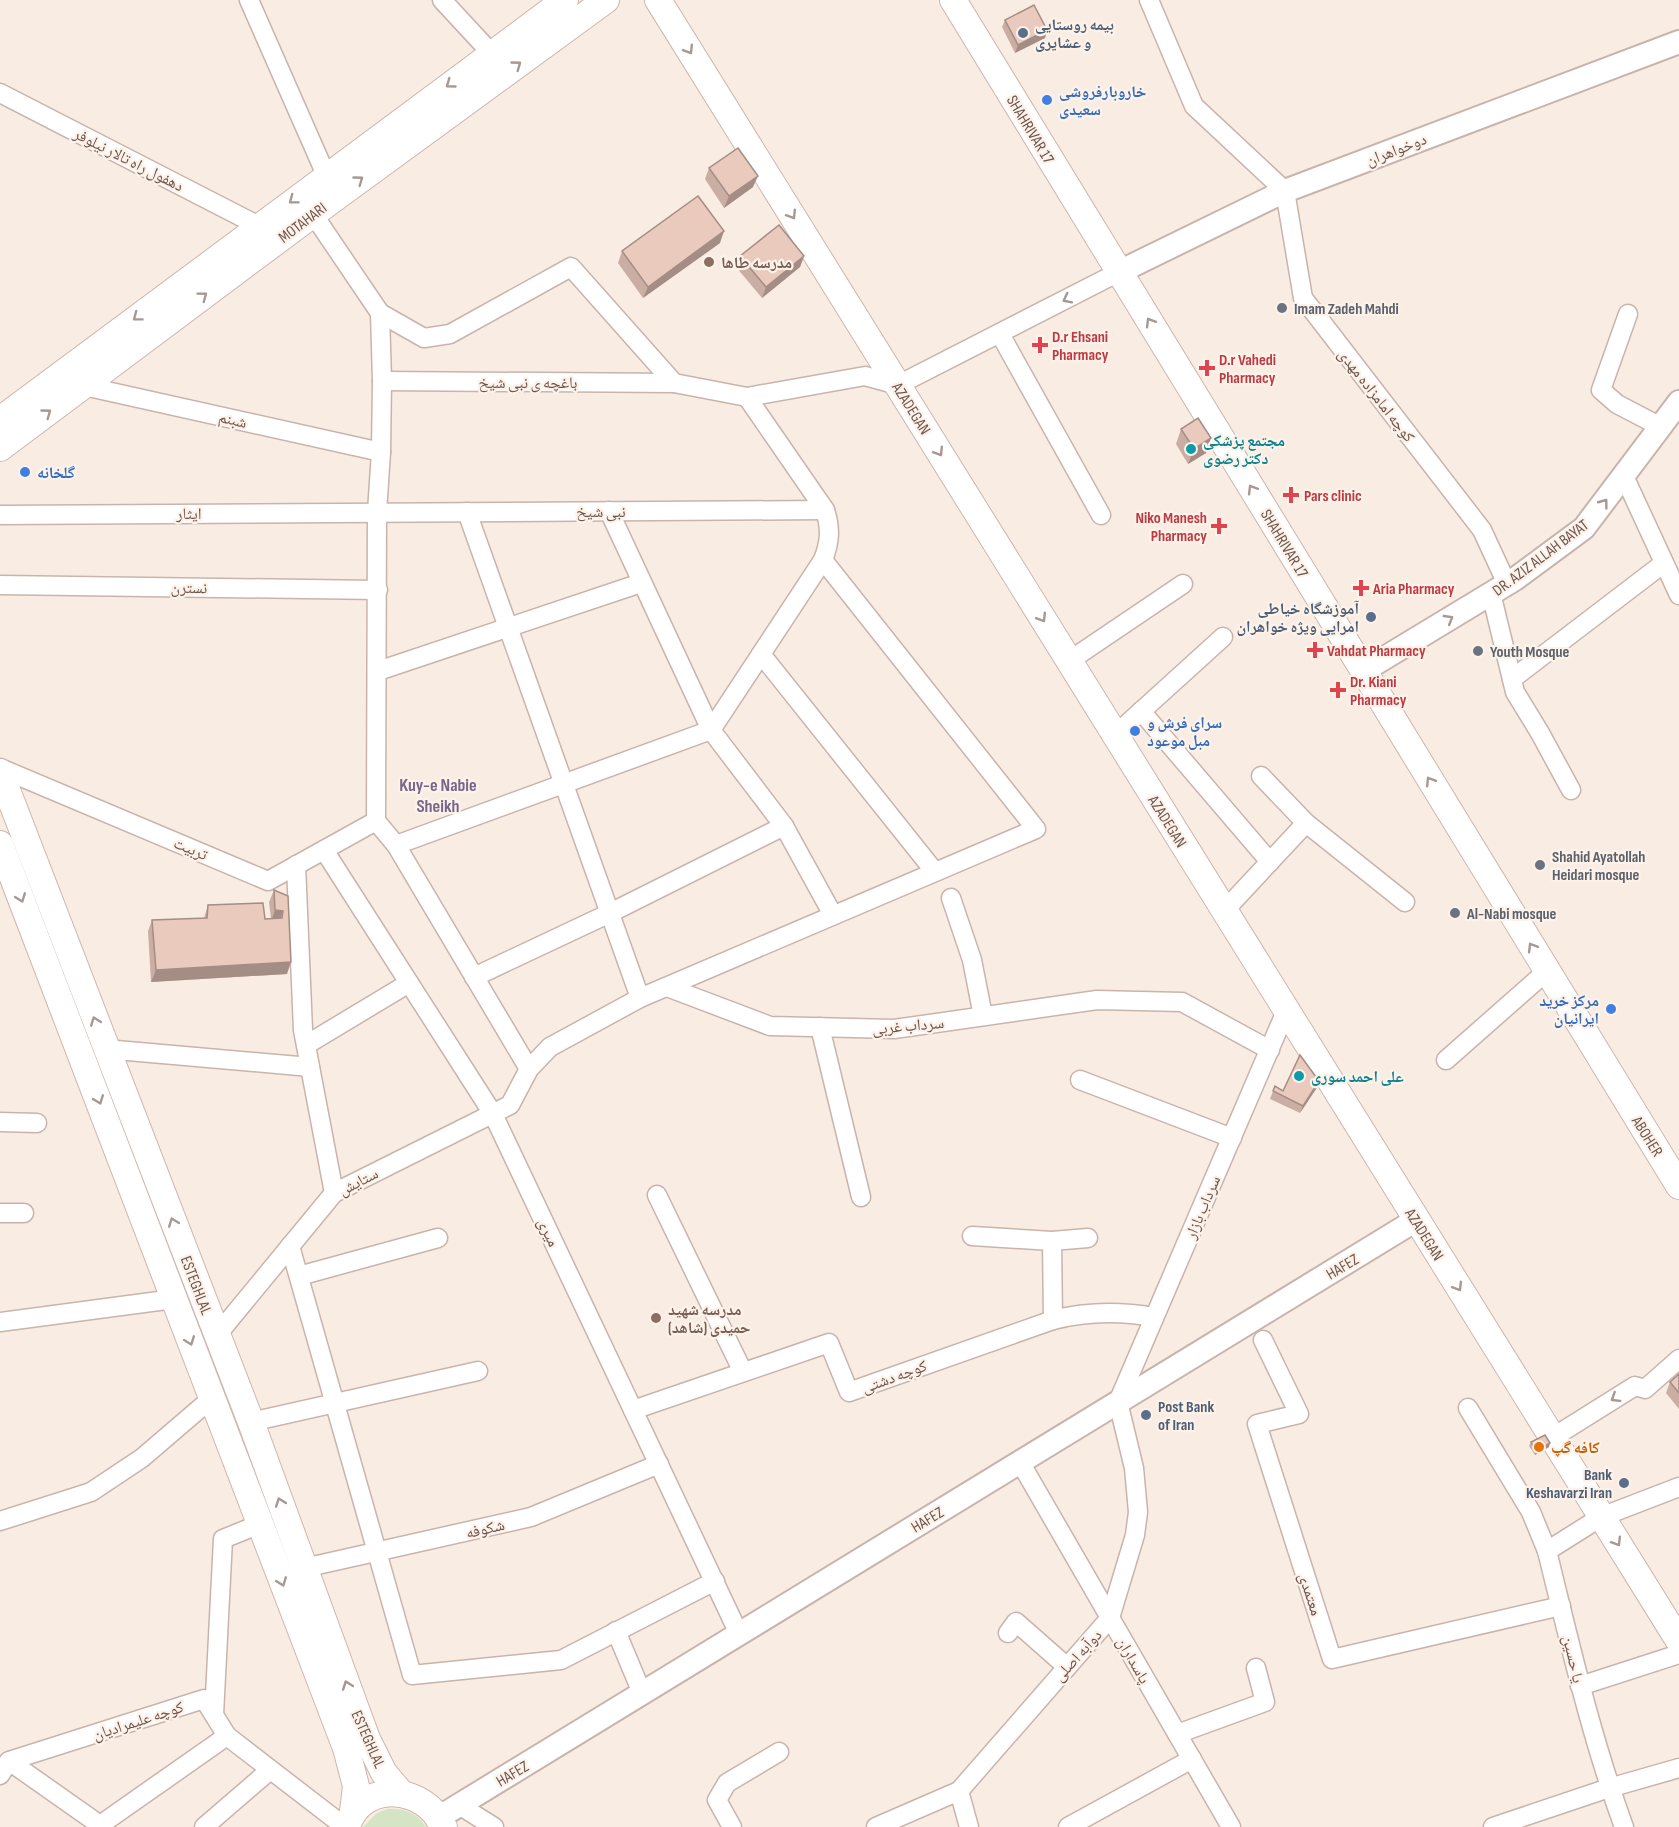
<svg xmlns="http://www.w3.org/2000/svg" width="1679" height="1827" font-family="'Sofia Sans Condensed','Noto Naskh Arabic',sans-serif">
<style>
.green{fill:#d5e4c4}
.lines{fill:none;stroke-linecap:round;stroke-linejoin:round}
.minor-casing{stroke:#c8b4ac;stroke-width:21}
.tertiary-casing{stroke:#c8b4ac;stroke-width:26}
.secondary-casing{stroke:#cdb6ac;stroke-width:28}
.minor{stroke:#fff;stroke-width:18}
.tertiary{stroke:#fff;stroke-width:22}
.secondary{stroke:#fff;stroke-width:26}
.wall{fill:#caaea3}
.shaded-wall{fill:#a48d85}
.building{fill:#ebcabe;stroke:#a48d85;stroke-width:1.5}
.oneway{stroke:#a79894}
.service-dot{fill:#5c6f8a;stroke:#fcf2e9;stroke-width:2}
.shop-dot{fill:#3f7fe0;stroke:#fcf2e9;stroke-width:2}
.education-dot{fill:#8d6e63;stroke:#fcf2e9;stroke-width:2}
.worship-dot{fill:#6b7280;stroke:#fcf2e9;stroke-width:2}
.health-dot{fill:#e0444e;stroke:#fcf2e9;stroke-width:2}
.culture-dot{fill:#0f9aa8;stroke:#fcf2e9;stroke-width:2}
.food-dot{fill:#e8710a;stroke:#fcf2e9;stroke-width:2}
.labels{text-anchor:middle;stroke-width:4.5;stroke-linejoin:round;paint-order:stroke}
.service-label{font-size:16px;font-weight:bold;fill:#4e5e75;stroke:#fcf2e9;text-anchor:start}
.shop-label{font-size:16px;font-weight:bold;fill:#366cbe;stroke:#fcf2e9;text-anchor:start}
.street-label{font-size:16px;fill:#6d544d;stroke:#fcf2e9}
.education-label{font-size:16px;font-weight:bold;fill:#785e54;stroke:#fcf2e9;text-anchor:start}
.worship-label{font-size:16px;font-weight:bold;fill:#5b616d;stroke:#fcf2e9;text-anchor:start}
.health-label{font-size:16px;font-weight:bold;fill:#be3a42;stroke:#fcf2e9;text-anchor:start}
.culture-label{font-size:16px;font-weight:bold;fill:#0d838f;stroke:#fcf2e9;text-anchor:start}
.food-label{font-size:16px;font-weight:bold;fill:#c56008;stroke:#fcf2e9;text-anchor:start}
.neighbourhood-label{font-size:18px;font-weight:bold;fill:#78658a;stroke:#fcf2e9}
</style>
<rect width="100%" height="100%" fill="#f9ede3"/>
<path class="green" d="M387 1809C404 1808 416 1812 426 1827H363L377 1813Z"/>
<g class="lines">
<defs>
<g id="minor">
<path d="M249 0 326 175"/>
<path d="M442 0 492 54"/>
<path d="M1149 0 1194 106 1285 191 1303 298 1482 530 1507 584"/>
<path d="M0 93 259 226"/>
<path d="M313 214 380 313 382 381 381 452 377 512 376 821"/>
<path d="M380 313 424 338 450 334 571 267 674 383 747 397 865 376 898 385 1119 272"/>
<path d="M1628 314 1601 390 1617 404 1661 427"/>
<path d="M1000 334 1101 515"/>
<path d="M382 381 674 383"/>
<path d="M84 386 381 452"/>
<path d="M1624 476 1679 595"/>
<path d="M609 511 711 730 784 826 833 915"/>
<path d="M467 512 640 998"/>
<path d="M0 515 825 510"/>
<path d="M0 585 378 590"/>
<path d="M1491 593 1515 692 1540 733 1571 790"/>
<path d="M761 654 935 872"/>
<path d="M1069 661 1183 584"/>
<path d="M378 671 641 583"/>
<path d="M1512 679 1664 563"/>
<path d="M1141 711 1270 862"/>
<path d="M1115 735 1223 637"/>
<path d="M0 768 268 881 376 821"/>
<path d="M1261 776 1306 823 1405 902"/>
<path d="M376 821 396 845 529 1069"/>
<path d="M396 845 711 730 823 560C830 542 831 529 825 510L747 397"/>
<path d="M324 850 493 1114 739 1634"/>
<path d="M296 865 303 1030 334 1193"/>
<path d="M951 898 972 960 983 1016"/>
<path d="M1224 911 1306 823"/>
<path d="M474 977 610 913 784 826"/>
<path d="M667 987 770 1026 894 1029 1097 1000 1182 1002 1270 1050"/>
<path d="M820 1027 861 1197"/>
<path d="M306 1045 409 983"/>
<path d="M105 1049 310 1067"/>
<path d="M1446 1060 1547 971"/>
<path d="M1080 1080 1232 1138"/>
<path d="M0 1122 37 1123"/>
<path d="M657 1195 743 1372"/>
<path d="M0 1213H24"/>
<path d="M972 1236 1052 1241 1088 1238"/>
<path d="M1052 1241 1053 1320"/>
<path d="M290 1246 412 1675 561 1660 715 1581"/>
<path d="M299 1276 438 1238"/>
<path d="M0 1322 174 1299"/>
<path d="M217 1335 334 1193 510 1105 529 1069 550 1047 640 998 1036 829 823 560"/>
<path d="M1263 1340 1299 1414 1257 1424 1332 1659 1561 1606"/>
<path d="M1468 1408 1531 1512 1547 1551"/>
<path d="M633 1410 829 1343 849 1392 1053 1320C1088 1311 1119 1311 1154 1317"/>
<path d="M251 1422 478 1371"/>
<path d="M1552 1438 1635 1386 1645 1389 1679 1359"/>
<path d="M1020 1462 1231 1827"/>
<path d="M0 1521 91 1492 142 1458 212 1398"/>
<path d="M304 1568 531 1517 659 1464"/>
<path d="M616 1631 642 1693"/>
<path d="M1008 1633 1016 1622 1066 1666"/>
<path d="M1580 1686 1679 1654"/>
<path d="M214 1715 223 1539 260 1524"/>
<path d="M1177 1734 1265 1702 1256 1668"/>
<path d="M9 1761 100 1825 227 1736"/>
<path d="M0 1775 9 1761 204 1699 227 1736 345 1827"/>
<path d="M959 1791 969 1827"/>
<path d="M459 1805 494 1827"/>
<path d="M204 1827 269 1771"/>
<path d="M732 1827 717 1800 727 1783 779 1752"/>
<path d="M876 1827 959 1791 1110 1618 1135 1535 1138 1512 1134 1468 1118 1402 1286 1011"/>
<path d="M1068 1827 1192 1759"/>
<path d="M1493 1827 1609 1788 1679 1768"/>
<path d="M1624 1827C1591 1737 1570 1644 1547 1551L1601 1517 1679 1487"/>
</g>
<g id="tertiary">
<path d="M1119 272 1285 191 1679 42"/>
<path d="M1363 671 1515 579 1584 528 1679 402"/>
<path d="M438 1818 1416 1220"/>
</g>
<g id="secondary">
<path d="M658 0 1679 1641"/>
<path d="M953 0 1679 1186"/>
<path d="M0 420 565 0"/>
<path d="M0 448 313 214 606 0"/>
<path d="M0 772 251 1422 367 1739 384 1773 401 1793"/>
<path d="M0 844 346 1748 356 1786 353 1812"/>
<path d="M349 1821C364 1787 408 1785 433 1811 437 1815 440 1822 444 1827"/>
</g>
</defs>
<use href="#minor" class="minor-casing"/>
<use href="#tertiary" class="tertiary-casing"/>
<use href="#secondary" class="secondary-casing"/>
<use href="#minor" class="minor"/>
<use href="#tertiary" class="tertiary"/>
<use href="#secondary" class="secondary"/>
</g>
<g class="wall">
<path d="M1005 20 1047 30 1045 38 1015 53 1002 27Z"/>
<path d="M709 168 753 187 724 208 705 179Z"/>
<path d="M720 243 643 298 618 263 622 251Z"/>
<path d="M740 256H804L800 267 762 298 736 267Z"/>
<path d="M1181 429 1206 453 1188 464 1176 444Z"/>
<path d="M274 890 288 896 287 974 151 982 148 931 152 920 204 918 208 905 265 919H271L269 902Z"/>
<path d="M1319 1081 1316 1089 1300 1113 1270 1099 1275 1086 1283 1091Z"/>
<path d="M1679 1374V1409L1666 1393 1670 1382Z"/>
<path d="M1531 1442 1549 1447 1535 1455 1529 1446Z"/>
</g>
<g class="shaded-wall">
<path d="M1047 30 1045 38 1015 53 1018 45Z"/>
<path d="M758 176 753 187 724 208 729 196Z"/>
<path d="M724 231 720 243 643 298 648 287Z"/>
<path d="M804 256 800 267 762 298 766 287Z"/>
<path d="M1211 438 1206 453 1188 464 1194 449Z"/>
<path d="M275 910 283 911 279 923 271 922Z"/>
<path d="M291 962 287 974 151 982 156 970Z"/>
<path d="M1319 1081 1316 1089 1300 1113 1303 1106Z"/>
<path d="M1550 1443 1549 1447 1535 1455 1536 1451Z"/>
</g>
<g class="building">
<path d="M1034 5 1047 30 1018 45 1005 20Z"/>
<path d="M738 148 758 176 729 196 709 168Z"/>
<path d="M698 196 724 231 648 287 622 251Z"/>
<path d="M779 225 804 256 766 287 740 256Z"/>
<path d="M1198 418 1211 438 1194 449 1181 429Z"/>
<path d="M274 890 288 896 291 962 156 970 152 920 207 918 208 905 263 903 265 919 282 918 283 911 275 910Z"/>
<path d="M1300 1055 1319 1081 1303 1106 1273 1091 1275 1086 1283 1091Z"/>
<path d="M1679 1374V1393L1670 1382Z"/>
<path d="M1545 1435 1550 1443 1536 1451 1531 1442Z"/>
</g>
<defs><path id="oneway-chevron" d="M-2-3.5L2.5 0L-2 3.5" fill="none" stroke-width="1.6" stroke-linecap="round" stroke-linejoin="round" transform="scale(1.5)"/></defs>
<g class="oneway">
<use href="#oneway-chevron" transform="translate(689 50) rotate(58)"/>
<use href="#oneway-chevron" transform="translate(517 65) rotate(-36)"/>
<use href="#oneway-chevron" transform="translate(450 84) rotate(144)"/>
<use href="#oneway-chevron" transform="translate(359 180) rotate(-36)"/>
<use href="#oneway-chevron" transform="translate(293 200) rotate(143)"/>
<use href="#oneway-chevron" transform="translate(792 215) rotate(58)"/>
<use href="#oneway-chevron" transform="translate(203 296) rotate(-37)"/>
<use href="#oneway-chevron" transform="translate(1067 299) rotate(153)"/>
<use href="#oneway-chevron" transform="translate(137 317) rotate(143)"/>
<use href="#oneway-chevron" transform="translate(1150 322) rotate(-121)"/>
<use href="#oneway-chevron" transform="translate(47 413) rotate(-36)"/>
<use href="#oneway-chevron" transform="translate(939 452) rotate(58)"/>
<use href="#oneway-chevron" transform="translate(1252 489) rotate(-121)"/>
<use href="#oneway-chevron" transform="translate(1604 503) rotate(-53)"/>
<use href="#oneway-chevron" transform="translate(1042 618) rotate(58)"/>
<use href="#oneway-chevron" transform="translate(1449 619) rotate(-31)"/>
<use href="#oneway-chevron" transform="translate(1430 781) rotate(-122)"/>
<use href="#oneway-chevron" transform="translate(21 898) rotate(69)"/>
<use href="#oneway-chevron" transform="translate(1532 947) rotate(-121)"/>
<use href="#oneway-chevron" transform="translate(95 1021) rotate(-111)"/>
<use href="#oneway-chevron" transform="translate(99 1100) rotate(69)"/>
<use href="#oneway-chevron" transform="translate(173 1222) rotate(-111)"/>
<use href="#oneway-chevron" transform="translate(1458 1287) rotate(58)"/>
<use href="#oneway-chevron" transform="translate(190 1341) rotate(69)"/>
<use href="#oneway-chevron" transform="translate(1615 1398) rotate(148)"/>
<use href="#oneway-chevron" transform="translate(280 1502) rotate(-110)"/>
<use href="#oneway-chevron" transform="translate(1617 1542) rotate(58)"/>
<use href="#oneway-chevron" transform="translate(282 1582) rotate(69)"/>
<use href="#oneway-chevron" transform="translate(347 1685) rotate(-110)"/>
</g>
<g class="service-dot">
<circle cx="1023" cy="33" r="6"/>
<circle cx="1371" cy="617" r="6"/>
<circle cx="1146" cy="1415" r="6"/>
<circle cx="1624" cy="1483" r="6"/>
</g>
<g class="shop-dot">
<circle cx="1047" cy="100" r="6"/>
<circle cx="25" cy="472" r="6"/>
<circle cx="1135" cy="731" r="6"/>
<circle cx="1611" cy="1009" r="6"/>
</g>
<g class="education-dot">
<circle cx="709" cy="262" r="6"/>
<circle cx="656" cy="1318" r="6"/>
</g>
<g class="worship-dot">
<circle cx="1282" cy="308" r="6"/>
<circle cx="1478" cy="651" r="6"/>
<circle cx="1540" cy="865" r="6"/>
<circle cx="1455" cy="913" r="6"/>
</g>
<g class="health-dot">
<path d="M1037 336h6v6h6v6h-6v6h-6v-6h-6v-6h6z"/>
<path d="M1204 359h6v6h6v6h-6v6h-6v-6h-6v-6h6z"/>
<path d="M1288 486h6v6h6v6h-6v6h-6v-6h-6v-6h6z"/>
<path d="M1216 517h6v6h6v6h-6v6h-6v-6h-6v-6h6z"/>
<path d="M1358 579h6v6h6v6h-6v6h-6v-6h-6v-6h6z"/>
<path d="M1312 641h6v6h6v6h-6v6h-6v-6h-6v-6h6z"/>
<path d="M1335 681h6v6h6v6h-6v6h-6v-6h-6v-6h6z"/>
</g>
<g class="culture-dot">
<circle cx="1191" cy="449" r="6"/>
<circle cx="1299" cy="1076" r="6"/>
</g>
<circle class="food-dot" cx="1539" cy="1447" r="6"/>
<g class="labels">
<g class="service-label">
<text x="1035" y="30">بیمه روستایی<tspan x="1035" dy="18">و عشایری</tspan></text>
<text x="1359" y="614" text-anchor="end">آموزشگاه خیاطی<tspan x="1359" dy="18">امرایی ویژه خواهران</tspan></text>
<text x="1158" y="1412">Post Bank<tspan x="1158" dy="18">of Iran</tspan></text>
<text x="1612" y="1480" text-anchor="end">Bank<tspan x="1612" dy="18">Keshavarzi Iran</tspan></text>
</g>
<g class="shop-label">
<text x="1059" y="97">خاروبارفروشی<tspan x="1059" dy="18">سعیدی</tspan></text>
<text x="37" y="478">گلخانه</text>
<text x="1147" y="728">سرای فرش و<tspan x="1147" dy="18">مبل موعود</tspan></text>
<text x="1599" y="1006" text-anchor="end">مرکز خرید<tspan x="1599" dy="18">ایرانیان</tspan></text>
</g>
<g class="street-label">
<text transform="translate(1031 129) rotate(59)" y="6">SHAHRIVAR 17</text>
<text transform="translate(1396 149) rotate(-21)" y="6">دوخواهران</text>
<text transform="translate(129 159) rotate(27)" y="6">دهفول راه تالار نیلوفر</text>
<text transform="translate(302 222) rotate(-37)" y="6">MOTAHARI</text>
<text x="528" y="388">باغچه ی نبی شیخ</text>
<text transform="translate(1377 395) rotate(52)" y="6">کوچه امامزاده مهدی</text>
<text transform="translate(912 408) rotate(58)" y="6">AZADEGAN</text>
<text transform="translate(233 419) rotate(13)" y="6">شبنم</text>
<text x="601" y="517">نبی شیخ</text>
<text x="189" y="519">ایثار</text>
<text transform="translate(1285 543) rotate(59)" y="6">SHAHRIVAR 17</text>
<text transform="translate(1540 557) rotate(-37)" y="6">DR. AZIZ ALLAH BAYAT</text>
<text transform="translate(189 587) rotate(1)" y="6">نسترن</text>
<text transform="translate(1168 821) rotate(58)" y="6">AZADEGAN</text>
<text transform="translate(191 848) rotate(23)" y="6">تربیت</text>
<text transform="translate(908 1025) rotate(-5)" y="6">سرداب غربی</text>
<text transform="translate(1648 1136) rotate(58)" y="6">ABOHER</text>
<text transform="translate(358 1181) rotate(-27)" y="6">ستایش</text>
<text transform="translate(1202 1207) rotate(-67)" y="6">سرداب بازار</text>
<text transform="translate(549 1232) rotate(65)" y="6">میری</text>
<text transform="translate(1425 1234) rotate(58)" y="6">AZADEGAN</text>
<text transform="translate(1342 1266) rotate(-31)" y="6">HAFEZ</text>
<text transform="translate(197 1285) rotate(69)" y="6">ESTEGHLAL</text>
<text transform="translate(894 1376) rotate(-20)" y="6">کوچه دشتی</text>
<text transform="translate(927 1519) rotate(-31)" y="6">HAFEZ</text>
<text transform="translate(485 1528) rotate(-13)" y="6">شکوفه</text>
<text transform="translate(1311 1594) rotate(72)" y="6">معتمدی</text>
<text transform="translate(1077 1655) rotate(-48)" y="6">دوآبه اصلی</text>
<text transform="translate(1574 1659) rotate(77)" y="6">یا حسین</text>
<text transform="translate(1134 1660) rotate(60)" y="6">پاسداران</text>
<text transform="translate(138 1720) rotate(-18)" y="6">کوچه علیمرادیان</text>
<text transform="translate(369 1739) rotate(66)" y="6">ESTEGHLAL</text>
<text transform="translate(512 1773) rotate(-31)" y="6">HAFEZ</text>
</g>
<g class="education-label">
<text x="721" y="268">مدرسه طاها</text>
<text x="668" y="1315">مدرسه شهید<tspan x="668" dy="18">حمیدی (شاهد)</tspan></text>
</g>
<g class="worship-label">
<text x="1294" y="314">Imam Zadeh Mahdi</text>
<text x="1490" y="657">Youth Mosque</text>
<text x="1552" y="862">Shahid Ayatollah<tspan x="1552" dy="18">Heidari mosque</tspan></text>
<text x="1467" y="919">Al-Nabi mosque</text>
</g>
<g class="health-label">
<text x="1052" y="342">D.r Ehsani<tspan x="1052" dy="18">Pharmacy</tspan></text>
<text x="1219" y="365">D.r Vahedi<tspan x="1219" dy="18">Pharmacy</tspan></text>
<text x="1304" y="501">Pars clinic</text>
<text x="1207" y="523" text-anchor="end">Niko Manesh<tspan x="1207" dy="18">Pharmacy</tspan></text>
<text x="1373" y="594">Aria Pharmacy</text>
<text x="1327" y="656">Vahdat Pharmacy</text>
<text x="1350" y="687">Dr. Kiani<tspan x="1350" dy="18">Pharmacy</tspan></text>
</g>
<g class="culture-label">
<text x="1203" y="446">مجتمع پزشکی<tspan x="1203" dy="18">دکتر رضوی</tspan></text>
<text x="1311" y="1082">علی احمد سوری</text>
</g>
<g class="food-label">
<text x="1551" y="1453">کافه گپ</text>
</g>
<g class="neighbourhood-label">
<text x="438" y="791">Kuy-e Nabie<tspan x="438" dy="21">Sheikh</tspan></text>
</g>
</g>
</svg>
